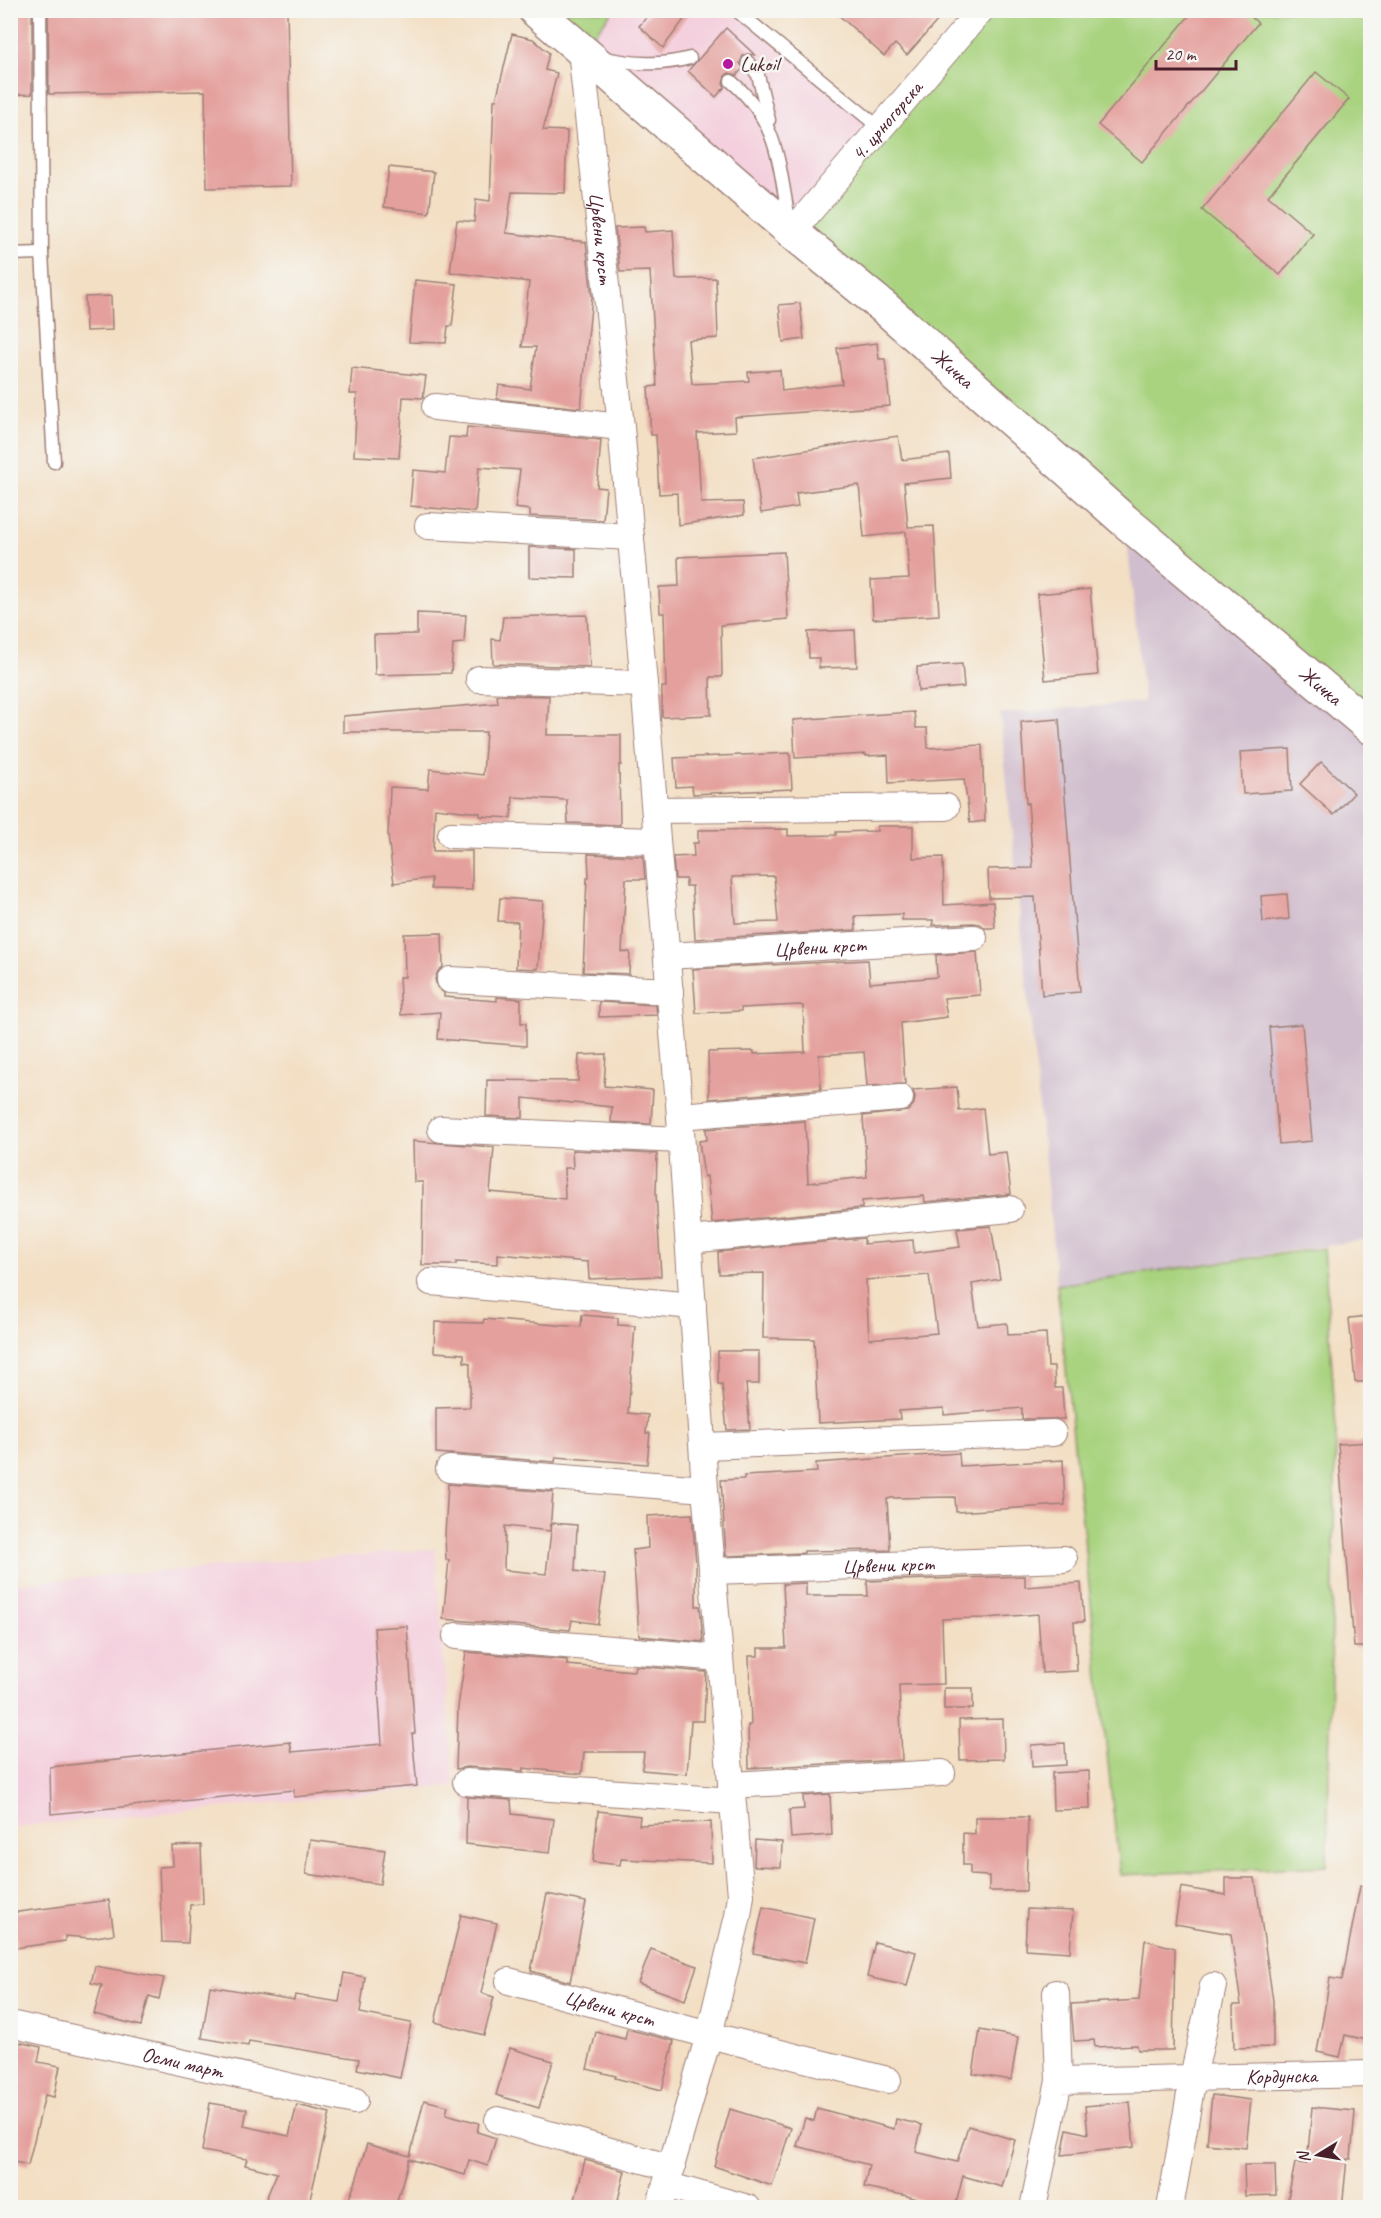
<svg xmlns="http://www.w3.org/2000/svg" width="1381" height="2218" font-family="Caveat,sans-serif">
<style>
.built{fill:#f4cfdd}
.industrial{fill:#d0bdcd}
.green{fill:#a9d37f;stroke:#7a7955;stroke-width:1.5}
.building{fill:#e4a09d;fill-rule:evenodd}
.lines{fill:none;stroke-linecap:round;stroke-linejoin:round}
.service-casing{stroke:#9e7f78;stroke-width:15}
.minor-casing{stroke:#9e7f78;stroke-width:28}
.secondary-casing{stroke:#9e7f78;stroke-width:36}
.service{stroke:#fff;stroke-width:12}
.minor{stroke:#fff;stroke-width:26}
.secondary{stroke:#fff;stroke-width:33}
.poi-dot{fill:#b5179e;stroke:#f6f6f2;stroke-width:2}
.labels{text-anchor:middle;stroke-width:5;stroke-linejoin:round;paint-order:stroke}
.poi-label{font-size:21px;fill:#4a1f2b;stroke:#f6f6f2;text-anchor:start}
.street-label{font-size:21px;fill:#4a1f2b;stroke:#f6f6f2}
</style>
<rect width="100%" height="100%" fill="#f6f6f2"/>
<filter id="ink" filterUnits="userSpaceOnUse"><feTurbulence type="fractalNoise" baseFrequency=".0167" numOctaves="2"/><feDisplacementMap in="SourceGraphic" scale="12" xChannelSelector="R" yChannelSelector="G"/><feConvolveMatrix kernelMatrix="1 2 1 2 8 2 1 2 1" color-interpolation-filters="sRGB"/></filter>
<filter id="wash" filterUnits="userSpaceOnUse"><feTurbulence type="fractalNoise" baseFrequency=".008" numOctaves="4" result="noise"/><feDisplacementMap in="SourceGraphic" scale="24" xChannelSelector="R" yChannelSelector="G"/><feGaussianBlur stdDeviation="1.35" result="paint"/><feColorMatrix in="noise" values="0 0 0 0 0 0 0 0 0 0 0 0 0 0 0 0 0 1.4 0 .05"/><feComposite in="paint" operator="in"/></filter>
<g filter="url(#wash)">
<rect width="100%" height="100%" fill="#f3dfc4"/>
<g class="built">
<path d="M613 11H736L881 129 792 232 581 50Z"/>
<path d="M435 1549 454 1786 11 1827V1584Z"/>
</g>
<path class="industrial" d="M1125 521 1370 727V1239L1057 1285 1000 714 1144 702Z"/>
<g class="green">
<path d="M535 11H613L581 50Z"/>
<path d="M981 11H1370V727L792 232Z"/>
<path d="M1324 1248 1336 1430 1327 1866 1120 1875 1057 1285Z"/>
</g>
<g id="blocks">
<g class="building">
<path d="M10 10H32V94L10 95Z"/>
<path d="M48 10H287L291 186 207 188 205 91 49 94Z"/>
<path d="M653 10H691L663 48 639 26Z"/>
<path d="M833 10H947L907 55 895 44 884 56Z"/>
<path d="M1194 10H1243L1258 23 1142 162 1098 125Z"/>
<path d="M726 28 755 55 747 54 743 56 740 63 743 68 737 75 729 73 725 76 723 83 725 87 716 97 688 71Z"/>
<path d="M512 34 533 39 549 53 545 70 557 73 543 130 567 131 565 193 512 192 506 233 586 242 592 297 581 408 497 399 499 385 530 389 536 347H522L529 282 450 272 457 220 474 222 476 199 490 201 494 100H496Z"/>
<path d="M1316 72 1349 99 1268 196 1313 234 1280 275 1202 210Z"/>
<path d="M389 167 434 172 429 213 384 207Z"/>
<path d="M644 227 645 232 673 230 676 279 716 278 718 338 688 340 692 384 749 381 748 372 780 370 782 391 842 384 837 348 877 343 879 359H885L890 406 735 417 736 431 697 433 701 503 743 502 744 515 678 525 677 493 659 494 656 435H651L648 387 657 386 650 271 620 272 615 228Z"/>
<path d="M415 280 457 284 452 326H448L446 343 409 342Z"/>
<path d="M111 296 112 330 86 331 85 297Z"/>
<path d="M800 303 804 339 783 342 779 305Z"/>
<path d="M352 368 426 376 423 398 403 397 399 458 354 456 357 394H350Z"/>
<path d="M467 427 601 440 597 487 606 488 603 520 530 516V510L515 508 520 470 479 467 475 512 410 506 413 470 445 473 449 437 466 438Z"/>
<path d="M898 436 902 460 949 454 951 478 904 483 908 527 934 526 939 615 873 619 871 580 909 578 906 532 864 537 859 485 796 493 798 507 761 513 753 458Z"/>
<path d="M529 547 576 549V578L529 577Z"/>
<path d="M784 552 788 619 721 625 722 677H710L711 715 662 717V687H666L664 613H660L659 587 679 586 678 557Z"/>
<path d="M1090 589 1098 675 1045 680 1037 594Z"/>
<path d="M417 613 466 615 464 643 453 644 451 673 375 675 374 635 417 634Z"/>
<path d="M587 615 590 667 493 664 492 639 500 640 503 617Z"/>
<path d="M855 630 857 667 819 668V658H809L808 632Z"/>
<path d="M962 664 964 687 918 691 917 667Z"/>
<path d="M497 695 549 696 547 735H621V765H619L620 825 568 823 567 800 513 797 511 818 480 816V813L435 808 433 851H472V890L431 889V878L394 883 388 836 390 787 428 789 430 769 483 775 486 732H343V716L498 703Z"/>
<path d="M914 712 916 728H927L928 748 982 745 985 821 970 823 964 779 889 783 888 755 866 756V754L795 758 793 720Z"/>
<path d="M1059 719 1080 992 1042 995 1035 897 989 898 988 869 1033 868 1028 803 1026 804 1021 722Z"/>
<path d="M1290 749 1292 791 1243 794 1240 752Z"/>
<path d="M790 753 792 789 693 794 692 786 676 787 674 758Z"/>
<path d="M1321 762 1354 793 1334 815 1300 784Z"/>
<path d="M877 826H913V858L943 857 944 905 993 902 995 928H985L980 924 973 923 933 925V920H902V914L855 916 856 930 695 939 692 886H686V879H675L673 857 694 856 693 843H698V830L788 829V836L836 835V832L877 831ZM774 876 778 922 735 923 732 877Z"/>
<path d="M588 854 643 856 645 879H626L622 952H630L629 974 583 972 587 878H589Z"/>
<path d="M1287 894 1289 919 1263 922 1261 896Z"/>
<path d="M500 898 543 901 538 969 516 968 518 922 498 921Z"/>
<path d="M442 933 443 967 438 971 435 979 437 987 444 993V997L497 1001V997L521 999V1023H526V1046L438 1039 440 1012 401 1015 399 977H405L404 934Z"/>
<path d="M977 952 980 995 944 998 947 1017 901 1023 905 1084 867 1086 864 1052 819 1055 821 1089 709 1099 708 1052 754 1051V1054L805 1052 803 1006 800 1005 741 1008V1011L696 1013 693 969 868 960 870 983 937 977 936 955Z"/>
<path d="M599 1002 656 1005 657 1015 599 1017Z"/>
<path d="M1302 1024 1312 1141 1279 1144 1269 1027Z"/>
<path d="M606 1054 604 1086 653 1090 651 1124 611 1122 612 1107 523 1098V1118L486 1116 487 1080 578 1081 579 1055Z"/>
<path d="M957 1087 959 1111 983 1108 988 1154 1006 1152 1011 1194 925 1202 924 1196 862 1201V1208L712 1223 707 1176 704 1177 699 1141 707 1140 706 1129 805 1121 808 1183 867 1177 863 1116 908 1111 914 1104 915 1097 913 1090Z"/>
<path d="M413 1141 494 1147 490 1192 565 1199 564 1168H573L572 1150 657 1154 656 1193 661 1276 589 1279 588 1262 498 1254V1264L456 1262V1265H422L423 1182H414Z"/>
<path d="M991 1226 1000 1279 972 1284 978 1326 1007 1323 1008 1335 1046 1333 1048 1367H1054L1055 1388H1062L1064 1419H1022V1408L944 1415V1408L899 1411 900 1419 818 1423 814 1339 763 1338 764 1273 719 1274 718 1252 864 1238V1244L913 1240 914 1253 960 1247 957 1229ZM929 1275 937 1333 869 1339 866 1280Z"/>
<path d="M582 1315 618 1318V1325L635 1326 628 1413 648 1415 646 1433H650L647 1464 556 1457 555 1462 436 1453V1408L470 1407V1363L464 1362V1354L434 1352 435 1322 483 1323 484 1319 581 1327Z"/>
<path d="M1371 1316V1382H1355L1349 1318Z"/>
<path d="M718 1351H759V1384H746L750 1429 727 1430 722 1384H718Z"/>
<path d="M1371 1442V1647H1354L1338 1444Z"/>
<path d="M959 1453 960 1466 1063 1460 1065 1505 956 1512 955 1497 891 1498 887 1499 890 1550 804 1551V1553L726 1556 721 1480 744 1479V1476L817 1472 816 1463Z"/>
<path d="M448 1484 553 1492 550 1531 505 1526 504 1570 546 1574 552 1523 577 1525 575 1571 605 1575 598 1624 572 1620 570 1630 443 1619 449 1560H446L445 1535Z"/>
<path d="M692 1514 696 1563V1606H700L703 1642 639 1636 633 1550 648 1548 647 1516Z"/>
<path d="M1025 1576V1587L1081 1583 1084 1622H1074L1077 1671 1042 1673 1038 1614 986 1618 942 1619 944 1684 899 1685 902 1760 749 1768 748 1725H751L749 1656H758V1648H786L783 1584 806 1583V1596H868L867 1581Z"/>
<path d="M407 1626 415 1733 412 1734 417 1786 294 1797V1790L51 1814 50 1767 290 1742 292 1752 382 1744 374 1628Z"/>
<path d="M466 1652 567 1660V1665L634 1671 635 1666 706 1672 704 1721H691L687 1774 642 1770 644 1752H584L582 1774 523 1768V1771L467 1767 456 1769 458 1707Z"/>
<rect x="944" y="1688" width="29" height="21"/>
<path d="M1003 1719 1004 1759 960 1760 959 1720Z"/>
<path d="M1065 1743 1066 1765 1032 1767 1031 1745Z"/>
<path d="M1089 1771 1090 1809 1053 1810 1052 1773Z"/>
<path d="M830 1794 832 1835 791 1838 789 1810 804 1809 803 1796Z"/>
<path d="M467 1797 511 1800 512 1814 554 1819 550 1853 466 1844Z"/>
<path d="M598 1811 640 1816 639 1825 711 1822 712 1863 621 1859 620 1865 593 1862Z"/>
<path d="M975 1817H1028L1026 1891H989V1876L970 1875V1865H963V1833L975 1834Z"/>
<path d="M310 1840 385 1850 380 1884 306 1874Z"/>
<path d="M755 1840 782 1842 781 1867 754 1866Z"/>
<path d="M201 1845 203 1904 190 1905 188 1943 162 1942 159 1867 173 1866 172 1846Z"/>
<path d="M1226 1878H1255L1273 2001V2047L1234 2048 1233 2005H1241L1231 1934 1175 1924 1181 1887 1226 1895Z"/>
<path d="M1360 1886 1371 1887V2041L1345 2035 1340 2057 1317 2052 1330 1978 1342 1980Z"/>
<path d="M547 1894 586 1902 570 1982 531 1971Z"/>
<path d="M109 1900 114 1934 90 1938 65 1936V1941L16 1948 11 1913Z"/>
<path d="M763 1907 814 1918 805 1963 753 1953Z"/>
<path d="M1027 1909 1073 1911 1070 1952 1025 1949Z"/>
<path d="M461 1915 497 1923 481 1993 494 1997 484 2035 435 2022Z"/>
<path d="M1145 1940 1175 1948 1173 2050H1138L1137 2045 1095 2047 1094 2040 1074 2041 1071 2004 1139 2000Z"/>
<path d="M875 1942 916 1952 907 1986 867 1977Z"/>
<path d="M651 1949 697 1966 685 2000 638 1983Z"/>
<path d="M95 1966 164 1978 159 1999 149 1996 141 2026 94 2014 102 1985 91 1983Z"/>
<path d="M344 1973 365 1977 360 2013 411 2023 400 2078 357 2069 359 2059 249 2041 248 2046 202 2038 210 1986 294 2000 295 1995 339 2002Z"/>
<path d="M627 2029 674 2041 662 2090 615 2078 616 2076 587 2069 596 2032 625 2039Z"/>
<path d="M980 2030 1018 2037 1011 2080 973 2074Z"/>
<path d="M13 2041 41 2047 38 2062 60 2066 54 2097 45 2095 28 2165 10 2161V2054Z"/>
<path d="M510 2048 553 2061 539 2108 496 2095Z"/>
<path d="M1212 2095 1251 2100 1246 2148 1207 2144Z"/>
<path d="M424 2100 448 2106 446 2114 479 2123 477 2132 496 2138 488 2166 469 2160 465 2175 409 2159 395 2208H345L355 2184 367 2144 410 2156Z"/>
<path d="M1130 2102 1134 2147 1062 2155 1067 2129 1088 2134 1085 2106Z"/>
<path d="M210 2103 247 2109 244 2126 289 2136 297 2105 330 2113 308 2208H262L277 2173 245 2165 247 2159 202 2151Z"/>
<path d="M1312 2107 1355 2111 1351 2159H1347L1342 2208H1286L1295 2163 1307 2164Z"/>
<path d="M817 2108 894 2129 896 2119 922 2125 916 2152 957 2162 968 2126 1015 2140 1002 2187 963 2176 955 2208H950L903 2195 864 2187 869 2165 797 2146 805 2118 814 2121Z"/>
<path d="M730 2109 791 2128 772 2186 714 2166Z"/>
<path d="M585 2160 625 2171 616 2208H573Z"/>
<path d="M1244 2165H1275L1276 2195 1245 2196Z"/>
</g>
</g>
</g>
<g filter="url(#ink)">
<use href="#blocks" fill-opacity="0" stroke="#9e7f78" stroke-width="1.5"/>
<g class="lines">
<defs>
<g id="service">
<path d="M40 10 42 253"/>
<path d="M736 10 881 129"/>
<path d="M605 58C634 64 661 66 690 58"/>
<path d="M748 62 758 75 769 120"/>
<path d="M731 81C779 122 778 162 789 219"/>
<path d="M10 254 42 253 54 462"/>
</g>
<g id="minor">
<path id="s1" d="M581 50 621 427 644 684 680 1116 705 1489 741 1895 738 1916 709 2035 659 2208"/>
<path id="s2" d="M792 232 981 10"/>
<path d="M435 407 621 427"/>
<path d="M428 526 631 537"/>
<path d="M479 679 644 684"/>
<path d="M655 810 946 807"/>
<path d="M451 835 657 841"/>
<path id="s3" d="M667 956 974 938"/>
<path d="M450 980 670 991"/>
<path d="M680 1116 900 1098"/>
<path d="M441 1129 681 1140"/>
<path d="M689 1240 1010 1209"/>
<path d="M431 1282 693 1306"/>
<path d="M703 1446 1053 1433"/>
<path d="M449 1469 705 1489"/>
<path id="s4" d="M712 1571 1064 1559"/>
<path d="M456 1636 720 1658"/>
<path d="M466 1782 732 1801"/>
<path d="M731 1785 942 1773"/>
<path id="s5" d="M509 1981 709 2035 888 2080"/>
<path d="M1056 1993 1059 2081"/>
<path id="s6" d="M10 2024 355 2101"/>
<path d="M498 2120 672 2168"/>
<path d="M666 2185 748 2208"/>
<path id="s7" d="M1033 2208 1059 2081 1370 2074"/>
<path d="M1170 2208 1193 2077 1213 1986"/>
</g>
<g id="secondary">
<path id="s8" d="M535 10 792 232 886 309 1125 521 1370 727"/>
</g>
</defs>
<use href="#service" class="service-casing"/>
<use href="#minor" class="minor-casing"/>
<use href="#secondary" class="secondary-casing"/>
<use href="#service" class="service"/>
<use href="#minor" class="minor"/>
<use href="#secondary" class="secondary"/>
</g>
</g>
<circle class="poi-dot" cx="728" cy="64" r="6"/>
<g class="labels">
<g class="poi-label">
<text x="740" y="71">Lukoil</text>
</g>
<g class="street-label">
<text dy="7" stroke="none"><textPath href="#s2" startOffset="146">4. црногорска</textPath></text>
<text dy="7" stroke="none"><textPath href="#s1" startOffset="189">Црвени крст</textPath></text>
<text dy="7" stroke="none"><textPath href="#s8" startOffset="550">Жичка</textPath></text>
<text dy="7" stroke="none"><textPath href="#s8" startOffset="1036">Жичка</textPath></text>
<text dy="7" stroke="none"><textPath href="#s3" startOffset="153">Црвени крст</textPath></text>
<text dy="7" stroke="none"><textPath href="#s4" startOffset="176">Црвени крст</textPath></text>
<text dy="7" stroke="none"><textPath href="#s5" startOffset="104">Црвени крст</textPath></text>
<text dy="7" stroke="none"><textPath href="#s6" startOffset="177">Осми март</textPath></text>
<text dy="7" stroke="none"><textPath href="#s7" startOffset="352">Кордунска</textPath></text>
</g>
</g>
<rect width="1381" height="2218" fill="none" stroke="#f6f6f2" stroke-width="36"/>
<g transform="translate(1318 2155) rotate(259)" stroke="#f6f6f2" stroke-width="4.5" paint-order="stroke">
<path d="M0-4.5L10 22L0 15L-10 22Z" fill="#4a1f2b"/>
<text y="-9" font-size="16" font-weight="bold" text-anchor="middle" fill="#4a1f2b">N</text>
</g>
<path d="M1156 60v9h80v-9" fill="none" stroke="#4a1f2b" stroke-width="3"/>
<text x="1165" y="60" font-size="18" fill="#4a1f2b" stroke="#f6f6f2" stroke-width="4.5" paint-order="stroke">20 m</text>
</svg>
